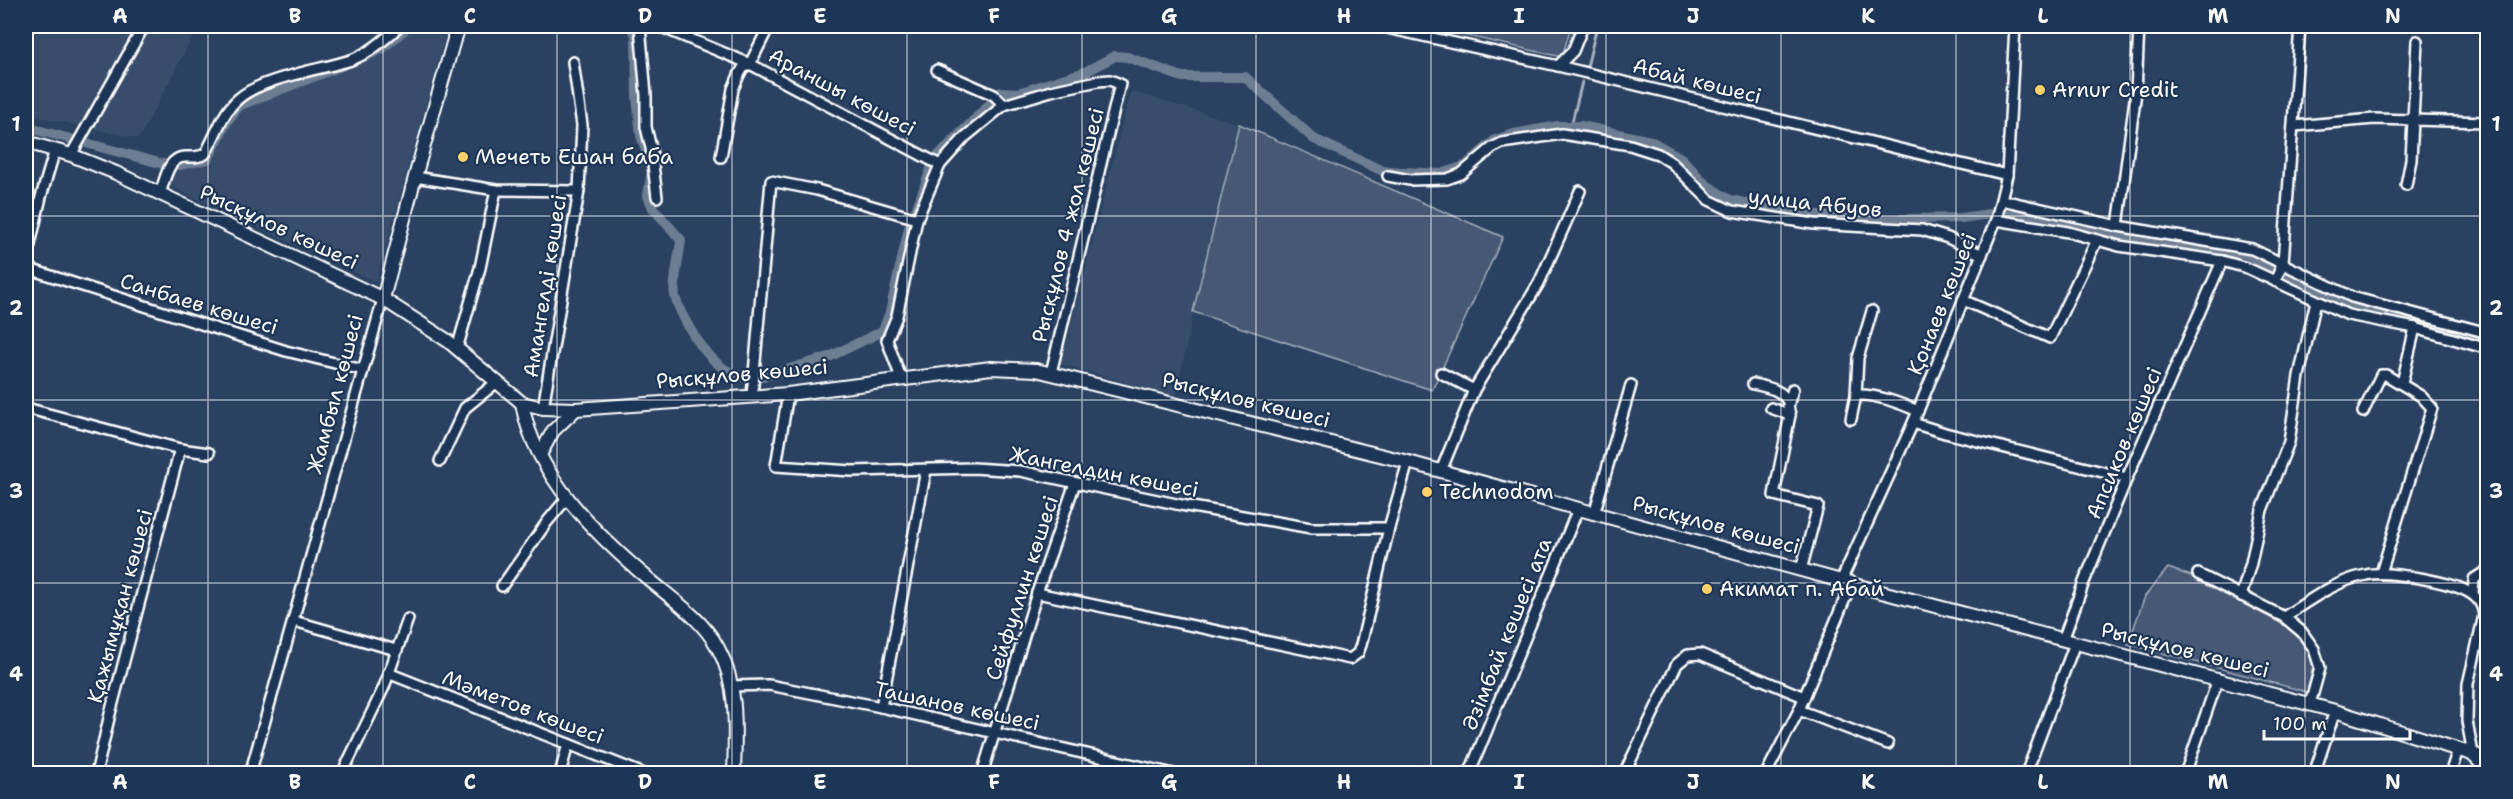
<svg xmlns="http://www.w3.org/2000/svg" width="2513" height="799" font-family="'Shantell Sans',sans-serif">
<style>
.built{fill:#394e6c}
.green{fill:#465975;stroke:#a2acba;stroke-width:1.5}
.lines{fill:none;stroke-linecap:round;stroke-linejoin:round}
.stream{stroke:#a7b1be;stroke-width:3}
.canal{stroke:#6d7d92;stroke-width:10}
.street-casing{stroke:#fff;stroke-width:14}
.secondary-casing{stroke:#fff;stroke-width:16}
.primary-casing{stroke:#fff;stroke-width:18}
.street{stroke:#1d3557;stroke-width:9}
.secondary{stroke:#1d3557;stroke-width:12}
.primary{stroke:#1d3557;stroke-width:14}
.grid{fill:none;stroke:#fff;stroke-width:1.5;stroke-opacity:0.55}
.poi-dot{fill:#ffd166;stroke:#1d3557;stroke-width:2}
.labels{text-anchor:middle;stroke-width:4.5;stroke-linejoin:round;paint-order:stroke}
.street-label{font-size:21px;fill:#fff;stroke:#1d3557}
.poi-label{font-size:21px;fill:#fff;stroke:#1d3557;text-anchor:start}
.neatline{fill:none;stroke:#fff;stroke-width:2}
.grid-label{font-size:20px;text-anchor:middle;font-weight:bold;fill:#fff}
</style>
<rect width="100%" height="100%" fill="#2a4161"/>
<filter id="ink" filterUnits="userSpaceOnUse"><feTurbulence type="fractalNoise" baseFrequency=".0167" numOctaves="2"/><feDisplacementMap in="SourceGraphic" scale="12" xChannelSelector="R" yChannelSelector="G"/><feConvolveMatrix kernelMatrix="1 2 1 2 8 2 1 2 1" color-interpolation-filters="sRGB"/></filter>
<g filter="url(#ink)">
<g class="built">
<path d="M26 26H198L139 139 26 114Z"/>
<path d="M417 26H448L376 282 167 185 175 170 212 165 237 112 249 105 377 57Z"/>
<path d="M1131 91 1239 124 1193 312 1176 397 1061 364Z"/>
</g>
<g class="green">
<path d="M1422 26H1571L1562 57Z"/>
<path d="M1239 124 1503 237 1432 390 1193 312Z"/>
<path d="M2168 568 2191 576 2286 626 2302 641 2314 663 2307 692 2128 644 2145 596Z"/>
</g>
<g class="lines">
<g class="stream">
<path d="M1587 67 1597 26"/>
<path d="M1571 126 1582 82"/>
</g>
<g class="canal">
<path d="M630 26 636 34 637 97 641 135 652 170 648 196 653 208 681 240C680 254 672 284 675 296 683 324 715 376 746 377"/>
<path d="M367 56 383 48 409 26"/>
<path d="M1001 92 1018 93 1085 72 1115 56 1127 57 1182 77H1245L1314 139 1383 171 1442 174 1465 166 1495 140 1514 134 1558 126H1581L1651 141 1681 158 1705 184 1728 199 1770 209 1858 220 1961 218 1990 214"/>
<path d="M26 127 71 139"/>
<path d="M86 143 163 164"/>
<path d="M938 156 991 103"/>
<path d="M179 165 208 159 228 120 240 105 341 66"/>
<path d="M915 213 931 169"/>
<path d="M2006 214 2070 223 2128 238 2246 254 2273 267"/>
<path d="M2288 274 2348 303 2421 319 2488 340"/>
<path d="M762 377 829 357 883 331 890 312 909 228"/>
</g>
<defs>
<g id="street">
<path d="M640 26 646 95V127L651 148 657 197"/>
<path d="M659 26 750 64 940 165"/>
<path d="M1378 26 1558 66 2007 175"/>
<path d="M1558 66 1573 51 1583 26"/>
<path d="M937 70 994 95 1004 105"/>
<path d="M2294 126 2374 119 2488 122"/>
<path d="M71 155 144 26"/>
<path d="M721 157 733 89 739 75 743 68 750 64 769 26"/>
<path d="M1388 176 1410 180 1447 179 1461 174 1492 148 1502 143 1562 134 1630 145 1658 154 1672 163 1709 200 1732 211 1814 224 1922 230 1948 238 1982 255"/>
<path d="M415 177 496 190 579 191"/>
<path d="M2406 185 2411 160 2417 41"/>
<path d="M160 194C165 180 168 156 186 157 193 157 198 158 205 154 216 136 221 114 238 99 261 78 320 70 351 60 370 53 385 40 399 26"/>
<path d="M2002 200 2118 226 2252 249 2352 297 2488 333"/>
<path d="M1996 220 2068 232 2119 246 2222 261 2247 268 2348 315 2415 328 2488 349"/>
<path d="M2118 226 2136 92 2139 26"/>
<path d="M26 262 41 197 55 150"/>
<path d="M26 268 286 351 363 370"/>
<path d="M2275 281 2283 263 2300 26"/>
<path d="M1963 300 2050 338 2097 240"/>
<path d="M457 349 480 268 496 190"/>
<path d="M1441 373 1474 390"/>
<path d="M901 378 887 340 897 316 917 219 940 165 965 137 1004 105 1051 91 1098 81 1110 80 1120 84 1051 373"/>
<path d="M2402 383 2415 328"/>
<path d="M1753 384C1766 387 1782 389 1788 402"/>
<path d="M1793 389 1788 406 1790 415 1774 495 1818 506 1801 570"/>
<path d="M788 394 776 466 852 471 973 468 1020 471 1181 505 1311 528H1389"/>
<path d="M1856 395C1877 394 1899 403 1918 411"/>
<path d="M752 396 771 181 817 190 917 219"/>
<path d="M26 408 180 449 209 453"/>
<path d="M543 408 579 191 582 125 573 62"/>
<path d="M1771 408 1790 415"/>
<path d="M2363 412 2381 375H2386L2421 396 2432 408 2381 573"/>
<path d="M1851 419 1856 395 1858 358 1872 311"/>
<path d="M1913 423 1945 433 2127 478"/>
<path d="M440 461 465 408 497 382"/>
<path d="M1441 471 1474 390 1539 283 1580 191"/>
<path d="M1594 514 1631 385"/>
<path d="M2198 574 2284 617 2302 632 2314 649 2320 668 2310 704"/>
<path d="M1841 581 1913 423 1996 220 2007 175 2015 26"/>
<path d="M502 586 547 522 568 497"/>
<path d="M1037 593 1350 659 1358 653 1361 645 1389 528 1408 462"/>
<path d="M2473 594 2474 579 2488 570"/>
<path d="M2241 596 2251 563 2262 510 2289 442 2299 376 2316 301"/>
<path d="M2284 617C2310 600 2335 581 2366 575 2386 570 2457 582 2473 595 2480 600 2483 607 2484 615L2468 684 2467 721 2473 754"/>
<path d="M294 621 396 650"/>
<path d="M2063 640 2084 582 2127 478 2222 261"/>
<path d="M388 673 644 774"/>
<path d="M731 686 769 685 881 707 1174 774"/>
<path d="M881 707 926 470"/>
<path d="M1799 710 1888 744"/>
<path d="M96 774 110 714 180 449"/>
<path d="M250 774 383 299"/>
<path d="M342 774 384 687 408 619"/>
<path d="M560 774 568 744"/>
<path d="M982 774 1037 593 1075 483"/>
<path d="M1469 774 1578 509"/>
<path d="M1624 774 1677 664 1688 655 1700 654 1804 697"/>
<path d="M1766 774 1799 710 1851 584"/>
<path d="M2026 774 2075 643"/>
<path d="M2185 774 2218 679"/>
<path d="M2314 774 2335 711"/>
<path d="M2450 774 2458 750"/>
</g>
<g id="secondary">
<path d="M26 142 71 155 116 173 383 299 448 341 522 403 543 408 576 409 788 394 991 368 1036 370 1408 462 1841 581"/>
<path d="M383 299 415 177 455 36"/>
<path d="M522 403C534 475 597 536 651 581 675 601 703 620 718 648 739 686 735 732 734 774"/>
<path d="M541 453 553 431 576 409"/>
<path d="M1851 584 2335 711 2488 759"/>
<path d="M2473 755 2488 770"/>
</g>
<g id="primary">
<path d="M455 36 458 26"/>
<path d="M1841 581 1851 584"/>
</g>
</defs>
<use href="#street" class="street-casing"/>
<use href="#secondary" class="secondary-casing"/>
<use href="#primary" class="primary-casing"/>
<use href="#street" class="street"/>
<use href="#secondary" class="secondary"/>
<use href="#primary" class="primary"/>
</g>
</g>
<path class="grid" d="M208 26V774M383 26V774M557 26V774M732 26V774M907 26V774M1082 26V774M1256 26V774M1431 26V774M1606 26V774M1781 26V774M1956 26V774M2130 26V774M2305 26V774M26 216H2488M26 400H2488M26 583H2488"/>
<g class="poi-dot">
<circle cx="2040" cy="90" r="6"/>
<circle cx="463" cy="157" r="6"/>
<circle cx="1427" cy="492" r="6"/>
<circle cx="1707" cy="589" r="6"/>
</g>
<g class="labels">
<g class="street-label">
<text transform="translate(1697 81) rotate(14)" y="7">Абай көшесі</text>
<text transform="translate(842 92) rotate(28)" y="7">Араншы көшесі</text>
<text transform="translate(1815 203) rotate(6)" y="7">улица Абуов</text>
<text transform="translate(1068 225) rotate(-76)" y="7">Рысқұлов 4 жол көшесі</text>
<text transform="translate(279 227) rotate(25)" y="7">Рысқұлов көшесі</text>
<text transform="translate(545 286) rotate(-81)" y="7">Амангелді көшесі</text>
<text transform="translate(199 304) rotate(17)" y="7">Санбаев көшесі</text>
<text transform="translate(1942 304) rotate(-68)" y="7">Қонаев көшесі</text>
<text transform="translate(742 374) rotate(-5)" y="7">Рысқұлов көшесі</text>
<text transform="translate(335 394) rotate(-75)" y="7">Жамбыл көшесі</text>
<text transform="translate(1246 400) rotate(14)" y="7">Рысқұлов көшесі</text>
<text transform="translate(2124 443) rotate(-67)" y="7">Апсиков көшесі</text>
<text transform="translate(1104 472) rotate(11)" y="7">Жангелдин көшесі</text>
<text transform="translate(1716 525) rotate(15)" y="7">Рысқұлов көшесі</text>
<text transform="translate(1022 588) rotate(-72)" y="7">Сейфуллин көшесі</text>
<text transform="translate(120 606) rotate(-75)" y="7">Қажымұқан көшесі</text>
<text transform="translate(1507 634) rotate(-68)" y="7">Әзімбай көшесі ата</text>
<text transform="translate(2185 650) rotate(14)" y="7">Рысқұлов көшесі</text>
<text transform="translate(957 706) rotate(12)" y="7">Ташанов көшесі</text>
<text transform="translate(523 707) rotate(21)" y="7">Мәметов көшесі</text>
</g>
<g class="poi-label">
<text x="2052" y="97">Arnur Credit</text>
<text x="475" y="164">Мечеть Ешан баба</text>
<text x="1439" y="499">Technodom</text>
<text x="1719" y="596">Акимат п. Абай</text>
</g>
</g>
<rect width="2513" height="799" fill="none" stroke="#1d3557" stroke-width="66"/>
<path d="M2264 730v9h146v-9" fill="none" stroke="#ffffff" stroke-width="3"/>
<text x="2273" y="730" font-size="18" fill="#ffffff" stroke="#1d3557" stroke-width="4.5" paint-order="stroke">100 m</text>
<rect x="33" y="33" width="2447" height="733" class="neatline"/>
<g class="grid-label">
<text x="120" y="23">A</text>
<text x="295" y="23">B</text>
<text x="470" y="23">C</text>
<text x="645" y="23">D</text>
<text x="820" y="23">E</text>
<text x="994" y="23">F</text>
<text x="1169" y="23">G</text>
<text x="1344" y="23">H</text>
<text x="1519" y="23">I</text>
<text x="1693" y="23">J</text>
<text x="1868" y="23">K</text>
<text x="2043" y="23">L</text>
<text x="2218" y="23">M</text>
<text x="2393" y="23">N</text>
<text x="16" y="131">1</text>
<text x="2496" y="131">1</text>
<text x="16" y="315">2</text>
<text x="2496" y="315">2</text>
<text x="16" y="498">3</text>
<text x="2496" y="498">3</text>
<text x="16" y="681">4</text>
<text x="2496" y="681">4</text>
<text x="120" y="789">A</text>
<text x="295" y="789">B</text>
<text x="470" y="789">C</text>
<text x="645" y="789">D</text>
<text x="820" y="789">E</text>
<text x="994" y="789">F</text>
<text x="1169" y="789">G</text>
<text x="1344" y="789">H</text>
<text x="1519" y="789">I</text>
<text x="1693" y="789">J</text>
<text x="1868" y="789">K</text>
<text x="2043" y="789">L</text>
<text x="2218" y="789">M</text>
<text x="2393" y="789">N</text>
</g>
</svg>
